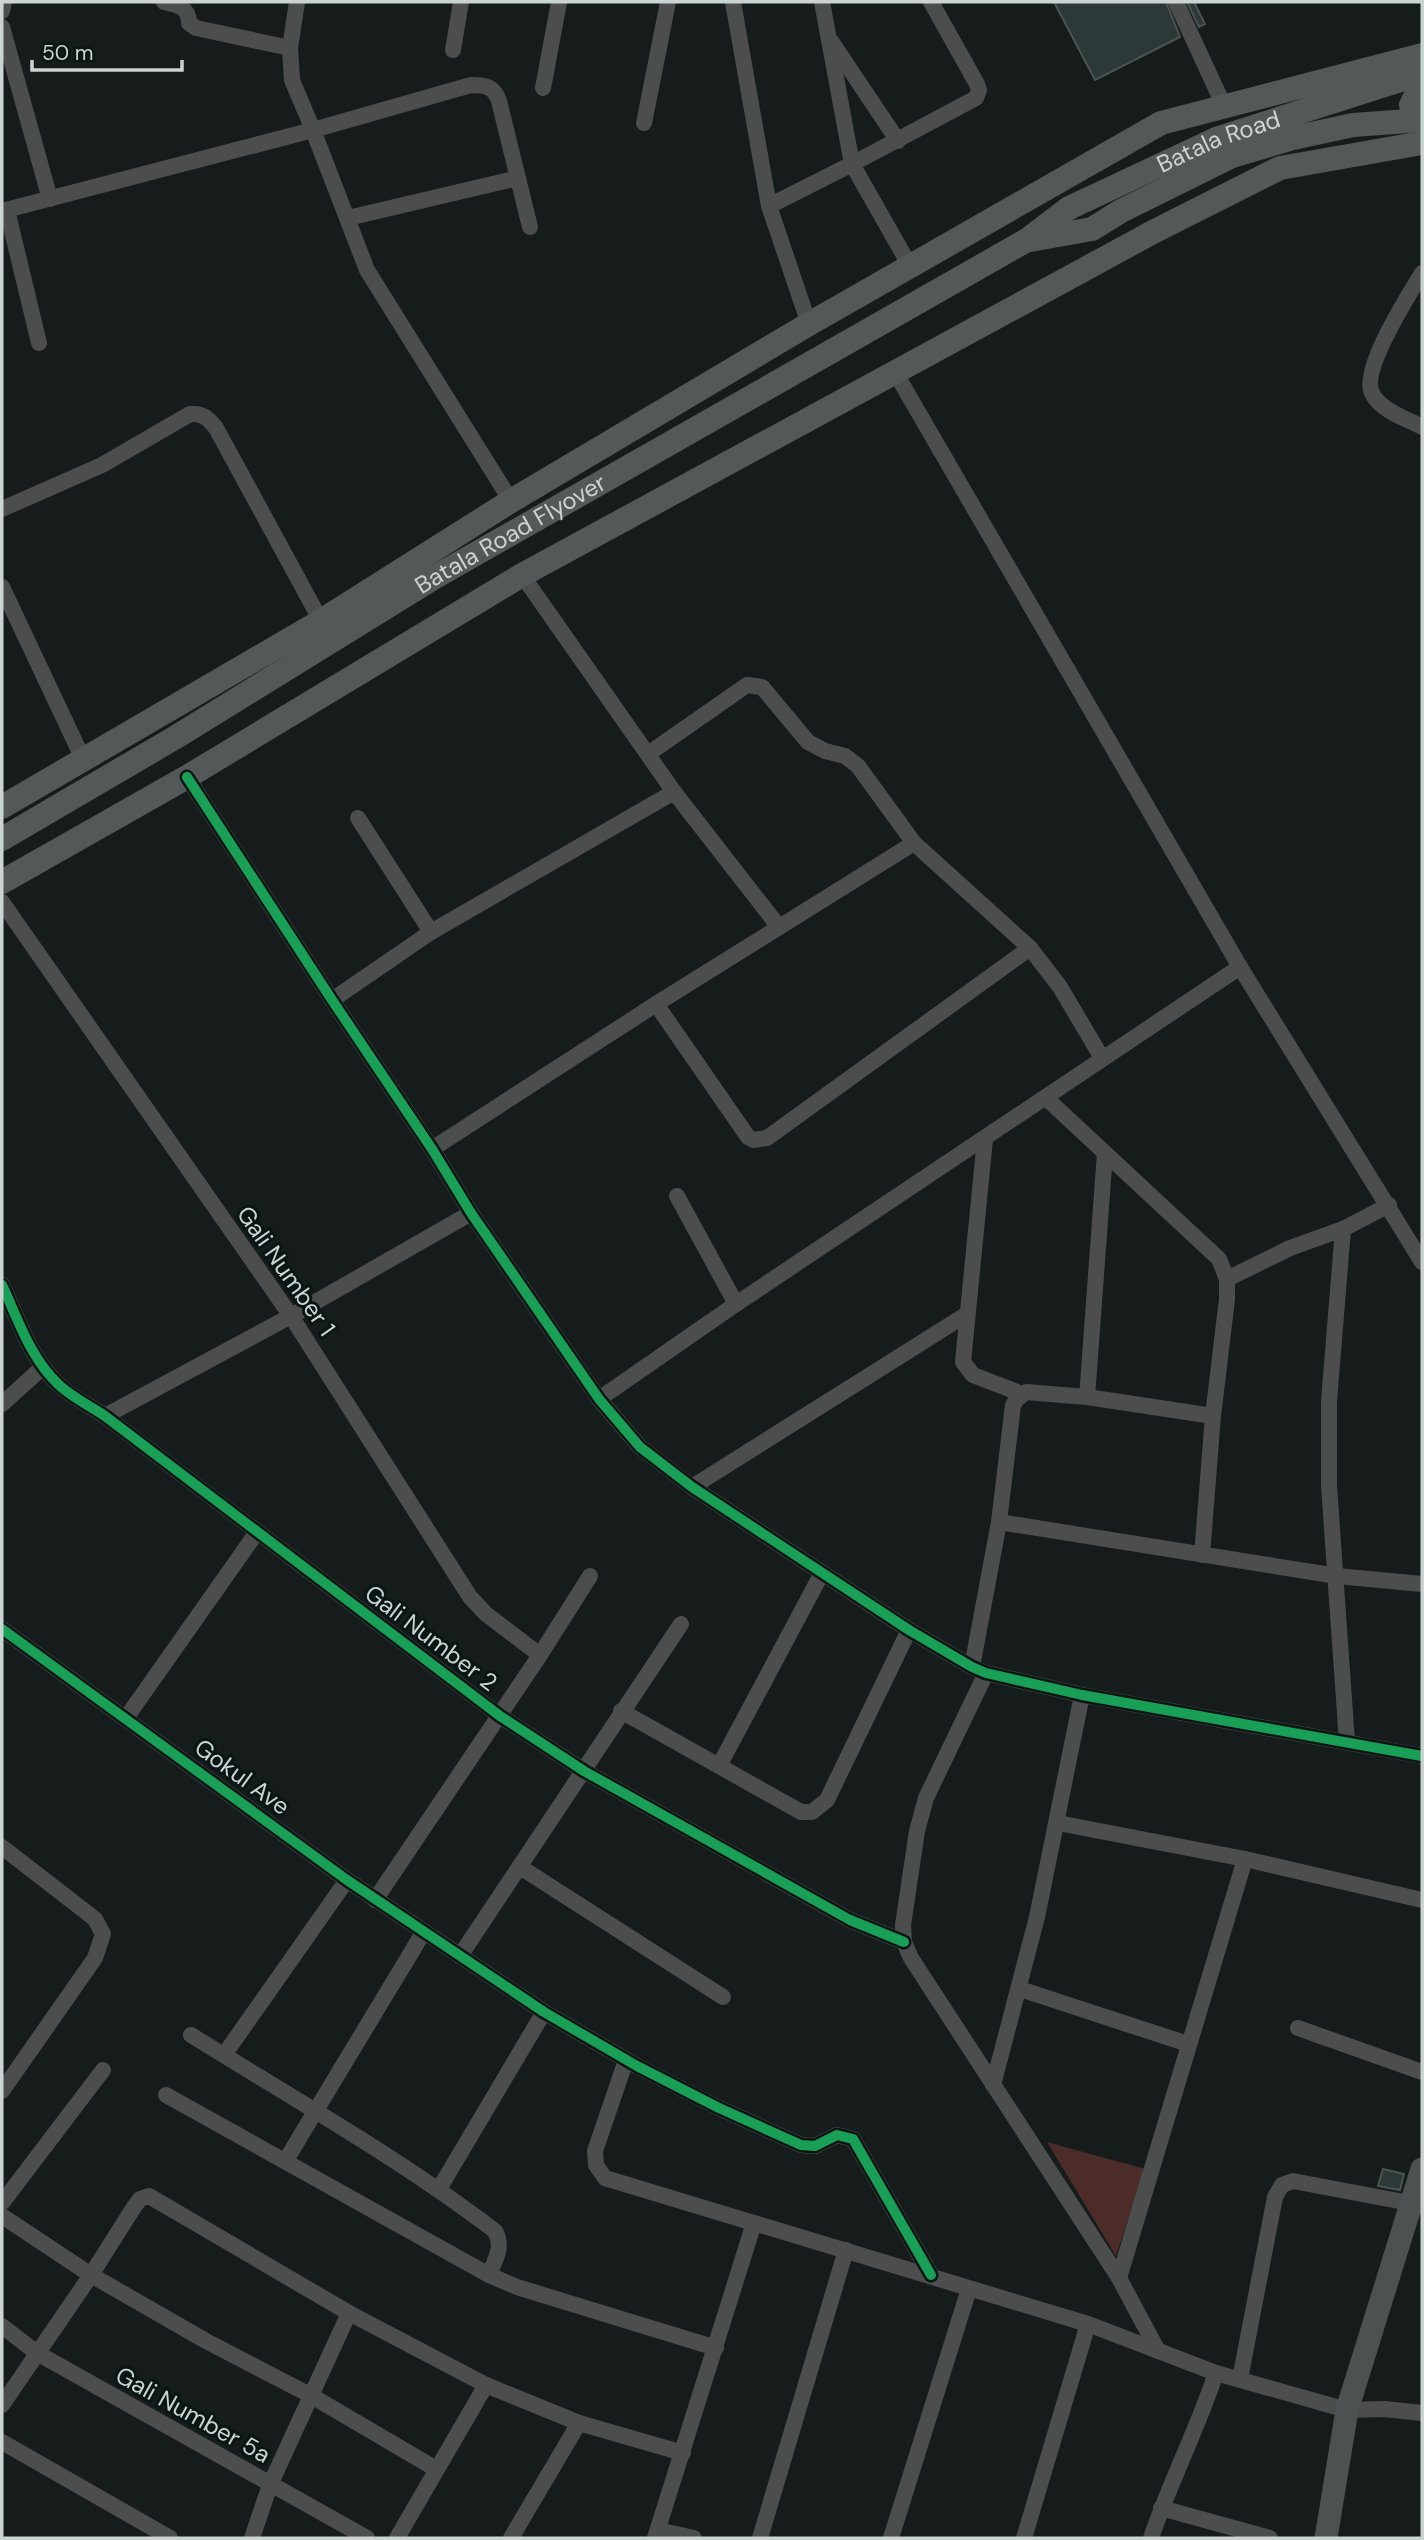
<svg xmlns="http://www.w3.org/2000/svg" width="1424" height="2540" font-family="'DM Sans',sans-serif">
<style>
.green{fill:#4c2c29}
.building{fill:#2c3938;stroke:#4d5352;stroke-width:2}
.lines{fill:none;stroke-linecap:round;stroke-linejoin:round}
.street{stroke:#4c4e4e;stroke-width:16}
.secondary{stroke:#4e5151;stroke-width:23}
.primary{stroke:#555858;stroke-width:24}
.cycleway-casing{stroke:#091615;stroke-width:15}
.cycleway{stroke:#1a9f57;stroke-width:10}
.labels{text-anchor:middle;stroke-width:6;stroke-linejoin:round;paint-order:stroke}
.street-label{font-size:24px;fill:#ccd4d3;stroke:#091615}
</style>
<rect width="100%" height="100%" fill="#151c1b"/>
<path class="green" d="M1047 2142 1145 2169 1116 2256Z"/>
<g class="building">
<path d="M1054 2H1166L1180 37 1095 80Z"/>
<path d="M1187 2H1194L1205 24 1199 27Z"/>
<path d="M1383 2169 1404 2174 1400 2190 1378 2186Z"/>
</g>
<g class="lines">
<g class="street">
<path d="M164 2C178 5 189 7 189 23L196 28 290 48"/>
<path d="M733 2 769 206 809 324"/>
<path d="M1176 2 1224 106"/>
<path d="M2 11 4 2"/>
<path d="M2 27 50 199"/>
<path d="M831 41 898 141"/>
<path d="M453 50 461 2"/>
<path d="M543 88 559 2"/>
<path d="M644 123 668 2"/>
<path d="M769 206 852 164 822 2"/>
<path d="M7 210 39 343"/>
<path d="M2 211 313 130 292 80 290 48 297 2"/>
<path d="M348 218 518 178"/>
<path d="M910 266 852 164 976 98 979 90 977 84 931 2"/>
<path d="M1422 273C1409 295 1358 373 1373 395 1382 411 1407 419 1422 427"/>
<path d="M895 372 1240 967 1422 1262"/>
<path d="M511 501 367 270 313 130 471 85C485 85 494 86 499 101L530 227"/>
<path d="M2 509 102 465 190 414C203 413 208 418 216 428L321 621"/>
<path d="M522 575 674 792"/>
<path d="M2 587 83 759"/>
<path d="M648 754 747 685 762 687 808 742 825 751 845 756 858 766 914 843 1030 948 1060 987 1102 1058"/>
<path d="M187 777 332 1000 432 1149 471 1213 599 1399 640 1447 692 1487 909 1630 972 1667 986 1673 1082 1695 1422 1756"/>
<path d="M358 818 431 932"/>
<path d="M2 902 291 1316 470 1597 486 1614 540 1655"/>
<path d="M332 1000 431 932 674 792 779 927"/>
<path d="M656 1004 748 1137 754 1140 767 1138 1030 948"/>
<path d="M1046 1098 1219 1259 1227 1279V1299L1213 1416 1202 1555"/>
<path d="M985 1139 963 1362 973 1375 1022 1394"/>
<path d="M432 1149 656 1004 914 843"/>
<path d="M677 1196 736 1304"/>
<path d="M1227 1279 1290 1248 1343 1229"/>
<path d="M2 1285C18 1319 30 1358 59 1385 72 1397 90 1406 105 1416L500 1716 584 1771 850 1920 904 1942"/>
<path d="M1087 1397 1105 1153"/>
<path d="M599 1399 736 1304 1240 967"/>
<path d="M2 1404 43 1367"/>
<path d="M105 1416 291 1316 471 1213"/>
<path d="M692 1487 967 1314"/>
<path d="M999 1522 1337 1576 1422 1584"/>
<path d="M2 1629 347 1880 544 2012 637 2066 719 2108 801 2145 815 2146 837 2135 853 2139 931 2275"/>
<path d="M972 1667 999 1522 1013 1405 1017 1399 1026 1392 1087 1397 1213 1416"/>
<path d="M986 1673 926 1798 917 1831 903 1925 904 1942 911 1958 1119 2278 1158 2351"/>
<path d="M621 1711 801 1812H812L827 1800 909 1630"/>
<path d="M126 1718 257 1532"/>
<path d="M1347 1742 1329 1486V1401L1343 1229 1389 1205"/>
<path d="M719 1766 822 1573"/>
<path d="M1058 1823 1245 1859 1422 1900"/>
<path d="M2 1847 95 1919 103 1934 95 1958 2 2091"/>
<path d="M520 1867 723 1997"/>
<path d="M375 1900 540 1655 590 1576"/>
<path d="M460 1956 681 1624"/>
<path d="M1020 1989 1188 2044"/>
<path d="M1298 2028 1422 2072"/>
<path d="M191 2035C294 2099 399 2158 495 2231 504 2247 495 2260 489 2275"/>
<path d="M224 2055 347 1880"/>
<path d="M626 2060 595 2151 596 2165 605 2178 1088 2324 1216 2373 1347 2410 1384 2409 1422 2413"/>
<path d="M993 2085 1037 1917 1082 1695"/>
<path d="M166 2095 489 2275 517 2287 716 2348"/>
<path d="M286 2160 423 1933"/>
<path d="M439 2189 544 2012"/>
<path d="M2 2203 103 2070"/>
<path d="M2 2216 91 2275 206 2341 310 2395 436 2469"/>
<path d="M1119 2278 1245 1859"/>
<path d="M2 2326 37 2353 367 2538"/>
<path d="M1240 2379 1275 2197 1282 2185 1293 2181 1420 2205"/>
<path d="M2 2405 91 2275 134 2207 140 2199 149 2196 349 2313 486 2385 579 2423 683 2453"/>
<path d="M2 2442 170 2538"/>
<path d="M1161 2508 1270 2538"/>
<path d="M658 2530 694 2538"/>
<path d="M252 2538 270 2485 349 2313"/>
<path d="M397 2538 486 2385"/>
<path d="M511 2538 579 2423"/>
<path d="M655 2538 754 2223"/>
<path d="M760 2538 846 2250"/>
<path d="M891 2538 969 2289"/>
<path d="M1024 2538 1088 2324"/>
<path d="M1151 2538C1170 2482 1197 2430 1216 2373"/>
</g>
<path class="secondary" d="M1326 2538 1347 2410 1422 2169"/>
<g class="primary">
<path d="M1421 120 1411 105 1422 83"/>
<path d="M1030 240 1092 229 1121 211 1232 156 1293 138 1353 125 1422 120"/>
<path d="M2 807 321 621 511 501 809 324 1161 123 1422 55"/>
<path id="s1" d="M2 839 176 737 435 577 1027 240 1069 208 1216 139 1397 81 1422 75"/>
<path d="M2 882 187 777 522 575 1153 232 1280 168 1422 143"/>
</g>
<defs>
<g id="cycleway">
<path d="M187 777 332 1000 432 1149 471 1213 599 1399 640 1447 692 1487 909 1630 972 1667 986 1673 1082 1695 1422 1756"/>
<path d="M2 1285C18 1319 30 1358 59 1385 72 1397 90 1406 105 1416L500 1716 584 1771 850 1920 904 1942"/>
<path d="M2 1629 347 1880 544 2012 637 2066 719 2108 801 2145 815 2146 837 2135 853 2139 931 2275"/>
</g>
</defs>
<use href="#cycleway" class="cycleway-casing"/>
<use href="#cycleway" class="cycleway"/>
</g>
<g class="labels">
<g class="street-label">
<text dy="8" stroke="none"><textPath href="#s1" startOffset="1404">Batala Road</textPath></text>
<text dy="8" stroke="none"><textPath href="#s1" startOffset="593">Batala Road Flyover</textPath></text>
<text transform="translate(286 1271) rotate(55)" y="8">Gali Number 1</text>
<text transform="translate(431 1638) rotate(37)" y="8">Gali Number 2</text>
<text transform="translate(242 1777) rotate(36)" y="8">Gokul Ave</text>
<text transform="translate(193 2415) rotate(29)" y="8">Gali Number 5a</text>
</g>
</g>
<rect width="1424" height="2540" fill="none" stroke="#ccd4d3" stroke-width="7"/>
<path d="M32 60v10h150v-10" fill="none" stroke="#ccd4d3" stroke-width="3.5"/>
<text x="42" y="60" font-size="21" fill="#ccd4d3" stroke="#091615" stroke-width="5" paint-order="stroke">50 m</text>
</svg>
